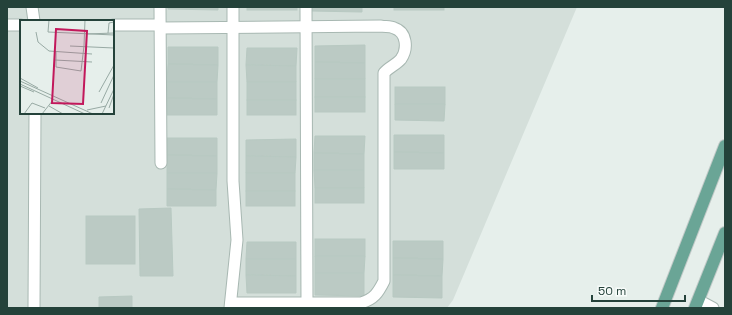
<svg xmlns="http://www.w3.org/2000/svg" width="732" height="315" font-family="'Space Grotesk',sans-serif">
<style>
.built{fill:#d4dfda;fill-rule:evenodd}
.building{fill:#bbcac4;stroke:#b8c9c2}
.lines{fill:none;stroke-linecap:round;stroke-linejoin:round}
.minor-casing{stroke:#a8b8b2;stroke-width:13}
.primary-casing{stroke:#c2cac8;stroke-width:14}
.minor{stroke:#fff;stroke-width:11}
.primary{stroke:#6aa596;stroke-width:12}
.inset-road{fill:none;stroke:#98aaa4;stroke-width:1}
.view{fill:#c2185b;fill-opacity:0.15;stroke:#c2185b;stroke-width:2}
.inset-edge{fill:none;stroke:#24423a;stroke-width:2}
</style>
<rect width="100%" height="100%" fill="#e6efeb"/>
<path class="built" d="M7 7H577L453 300 447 308H7ZM21 21H113V113H21Z"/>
<g class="building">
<path d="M168 7H218V10L168 9Z"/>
<rect x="247" y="7" width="50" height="3"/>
<path d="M312 7H362V12L312 11Z"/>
<rect x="394" y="7" width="50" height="3"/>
<path d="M365 45V63L315 62V46Z"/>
<path d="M168 47H218V65L168 64Z"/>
<path d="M247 48H297L296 66 246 65Z"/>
<path d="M315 62 365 63V79H315Z"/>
<path d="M168 64 218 65 217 82H167Z"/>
<path d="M246 65 296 66V82H247Z"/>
<rect x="315" y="79" width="50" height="18"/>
<path d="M167 82H217V99L167 98Z"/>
<rect x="247" y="82" width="49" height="18"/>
<rect x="395" y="87" width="50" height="17"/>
<rect x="315" y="97" width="50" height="15"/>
<path d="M167 98 217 99V115H167Z"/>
<rect x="247" y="100" width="49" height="15"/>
<path d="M395 104H445L444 121 395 120Z"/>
<path d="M394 135H444V153L394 152Z"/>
<path d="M315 136H365L364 154 314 153Z"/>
<path d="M167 138H217V156L167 155Z"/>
<path d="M296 139V157L246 156V140Z"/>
<path d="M394 152 444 153V169H394Z"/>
<path d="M314 153 364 154V170H314Z"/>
<path d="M167 155 217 156V173H167Z"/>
<path d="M246 156 296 157 295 173H246Z"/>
<path d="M314 170H364V188H315Z"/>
<path d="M167 173H217L216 190 167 189Z"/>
<rect x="246" y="173" width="49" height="18"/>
<rect x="315" y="188" width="49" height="15"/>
<path d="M167 189 216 190V206H167Z"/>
<rect x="246" y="191" width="49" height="15"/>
<path d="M171 208 173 276H140L139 209Z"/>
<rect x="86" y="216" width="49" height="48"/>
<rect x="315" y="239" width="50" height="17"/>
<path d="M393 241H443V259L393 258Z"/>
<path d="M247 242H296V259H246Z"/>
<path d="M315 256H365L364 273H315Z"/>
<path d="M393 258 443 259 442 276 393 275Z"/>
<path d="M246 259H296V276L246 275Z"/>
<path d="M315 273H364V296L315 295Z"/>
<path d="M246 275 296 276V293H247Z"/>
<path d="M393 275 442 276V298L393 297Z"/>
<path d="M132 296V308H99V297Z"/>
</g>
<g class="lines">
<defs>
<g id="minor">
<path d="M32 7 34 21"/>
<path d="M160 7 161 163"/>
<path d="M306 7 307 303"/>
<path d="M7 25H21"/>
<path d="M113 25H160"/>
<path d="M160 28 381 26C385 27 390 26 394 28 407 32 408 49 401 59 396 65 389 67 384 73V281C378 293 374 299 361 303H231"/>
<path d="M698 300 713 308"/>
<path d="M34 308 35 113"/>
<path d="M230 308 237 240 233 181V7"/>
</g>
<g id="primary">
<path d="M662 308 725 146"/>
<path d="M695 308 725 233"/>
</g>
</defs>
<use href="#minor" class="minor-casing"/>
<use href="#primary" class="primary-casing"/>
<use href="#minor" class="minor"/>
<use href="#primary" class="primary"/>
</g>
<g transform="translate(20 20)">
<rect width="94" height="94" fill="#e6efeb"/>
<path class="inset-road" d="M29 0 28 12 94 15M16 12 18 22 29 31 72 34M88 13 89 3 94 2M66 14 94 13M50 26 94 28M64 26 65 0M36 32V47L61 51 64 26M35 40 72 42M0 58 18 68M0 61 73 94M0 64 65 94M0 66 14 72M79 72 94 45M81 83 94 55M29 86 43 94M89 88 94 74M67 90 86 86M4 94 12 83 25 88M22 94 33 80M82 94 94 69"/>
<path class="view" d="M36 9 67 11 63 84 32 83Z"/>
<rect width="94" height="94" class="inset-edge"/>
</g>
<rect width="732" height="315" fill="none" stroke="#24423a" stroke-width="16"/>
<path d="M592 295v6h93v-6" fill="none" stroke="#24423a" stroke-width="2"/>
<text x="598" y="295" font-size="12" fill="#24423a" stroke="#f7fbf9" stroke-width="3" paint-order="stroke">50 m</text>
</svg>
